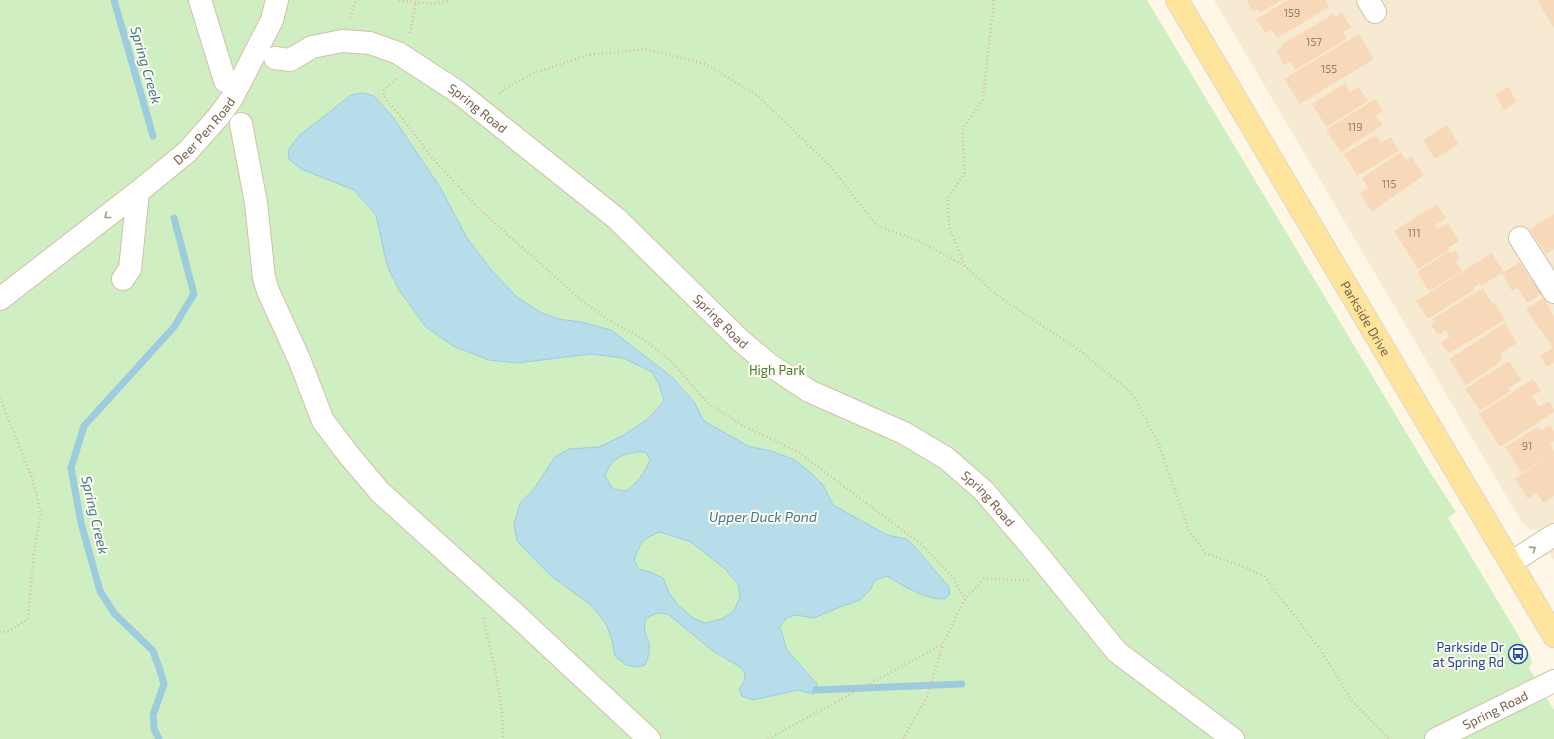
<svg xmlns="http://www.w3.org/2000/svg" width="1554" height="739" font-family="'Exo 2',sans-serif">
<style>
.residential{fill:#f7ead3}
.green{fill:#cfeec2}
.water{fill:#b7ddea;stroke:#9cccdd;fill-rule:evenodd}
.lines{fill:none;stroke-linecap:round;stroke-linejoin:round}
.stream{stroke:#9cccdd;stroke-width:7}
.building{fill:#f7d9ba}
.minor-casing{stroke:#d2c0a9;stroke-width:24}
.major-casing{stroke:#ddd5cf;stroke-width:24}
.path{stroke:#dcbc9c;stroke-width:2.5;stroke-dasharray:1 3;stroke-linecap:butt}
.minor{stroke:#fff;stroke-width:22}
.major{stroke:#ffe59c;stroke-width:22}
.oneway{stroke:#a99787}
.labels{text-anchor:middle;stroke-width:4;stroke-linejoin:round;paint-order:stroke}
.number-label{font-size:11px;fill:#9a7e64}
.street-label{font-size:13px;fill:#7b5f47;stroke:#fffaee}
.park-label{font-size:13px;fill:#477b3b;stroke:#fffaee}
.transit-label{font-size:13px;fill:#164399;stroke:#fffaee;text-anchor:end}
.water-label{font-size:14px;font-style:italic;fill:#3e7a90;stroke:#fffaee}
</style>
<rect width="100%" height="100%" fill="#fef7e5"/>
<path class="residential" d="M1214 0H1554V560L1537 530 1529 529 1522 523Z"/>
<path class="green" d="M0 0H1147L1428 469 1456 512 1448 518 1530 655 1532 662 1529 668 1554 710V739H0Z"/>
<path class="water" d="M363 93 374 96 392 116 440 187 467 238 493 272 517 297 540 312 558 319 581 322 611 330 672 377 694 402 704 421 748 446 771 451 795 460 811 473 823 485 833 505 887 535 906 539 914 546 949 587 950 594 945 599C924 599 905 587 887 576L874 581 871 589 860 600 840 607 814 618 796 615 786 618 780 627 787 650 817 684 816 690 813 694 798 690 753 700 742 696 739 689 744 682 745 673 740 667 713 651 669 615C659 611 653 614 645 620 642 640 656 641 645 665L637 667 626 665 615 656 612 640 606 624 592 606 551 576 517 541 514 524 520 503 534 489 555 457 569 449 599 447 622 436 648 419 664 401 659 384 652 372 623 358 591 354 517 363 489 360 453 346 426 327 399 290 387 265 376 215 354 190 301 169 289 159 288 150 300 135 351 95ZM636 452H646L650 460C644 474 638 482 626 491L613 489 605 476C612 458 618 456 636 452ZM660 532 691 542 725 569 738 584 740 597 734 611 722 619 705 623 693 618 677 604 669 593 663 578 650 572 639 569 634 561C641 541 641 540 660 532Z"/>
<g class="lines">
<g class="stream">
<path d="M114 0 153 136"/>
<path d="M816 690 962 684"/>
<path d="M159 739 154 729 153 715 164 684 160 670 153 651 114 613 100 591 81 523 71 468 84 426 174 327 194 294 174 218"/>
</g>
</g>
<g class="building">
<path d="M1248 0H1282L1260 13 1258 9 1253 12 1247 1Z"/>
<path d="M1288 0H1325L1329 7 1277 38 1271 29 1265 33 1256 19Z"/>
<path d="M1537 0H1554V28Z"/>
<path d="M1342 13 1351 27 1343 32 1347 39 1295 70 1290 61 1284 65 1276 50 1282 47 1281 45 1333 14 1336 17Z"/>
<path d="M1359 34 1374 59 1300 104 1284 79Z"/>
<path d="M1345 83 1350 92 1359 87 1368 101 1326 127 1312 104Z"/>
<path d="M1508 87 1517 102 1504 110 1495 94Z"/>
<path d="M1375 99 1383 111 1376 116 1383 125 1341 152 1326 130Z"/>
<path d="M1447 125 1459 144 1435 159 1423 140Z"/>
<path d="M1376 135 1381 143 1391 137 1399 151 1357 176 1344 154Z"/>
<path d="M1401 152 1406 160 1411 156 1424 175 1372 212 1360 193 1368 188 1362 178Z"/>
<path d="M1437 204 1446 218 1435 225 1438 229 1448 223 1459 241 1448 248 1449 250 1418 269 1394 231Z"/>
<path d="M1554 214V249L1546 254 1530 229Z"/>
<path d="M1455 250 1460 258 1456 261 1462 271 1429 291 1417 272 1450 251 1451 253Z"/>
<path d="M1492 253 1504 272 1520 262 1531 280 1534 278 1543 293 1527 303 1518 288 1512 291 1502 273 1481 286 1480 283 1473 288 1474 290 1428 319 1416 301Z"/>
<path d="M1483 288 1492 303 1494 302 1505 320 1449 353 1448 350 1446 351 1441 342 1450 337 1446 330 1438 335 1431 325 1435 322 1432 319Z"/>
<path d="M1543 298 1554 316V363L1547 367 1540 356 1553 348 1526 309Z"/>
<path d="M1505 323 1517 343 1500 354 1503 359 1497 363 1498 364 1466 385 1449 359Z"/>
<path d="M1509 361 1521 380 1509 388 1511 391 1480 411 1465 389Z"/>
<path d="M1533 379 1541 391 1532 396 1539 407 1549 401 1554 409V412L1500 447 1479 414Z"/>
<path d="M1550 425 1554 431V441L1550 444 1554 451V496L1543 503 1537 493 1528 499 1515 479 1549 456 1522 473 1505 447 1538 427 1541 430Z"/>
</g>
<g class="lines">
<defs>
<g id="minor">
<path d="M200 0 225 81"/>
<path d="M1368 0 1375 12"/>
<path id="s1" d="M275 58 290 60 312 47 342 41 370 43 398 53 458 92 616 218 741 341 770 365 809 391 904 433 946 458 983 490 1030 545 1117 652 1233 739"/>
<path d="M241 124 256 203 264 278 268 291 299 359 323 421 348 454 380 492 515 614 649 739"/>
<path d="M1520 238 1554 292"/>
<path d="M123 279 130 269 138 192"/>
<path id="s2" d="M0 299 138 192 187 152 219 116 232 98 272 20 277 0"/>
<path d="M1512 562 1554 535"/>
<path id="s3" d="M1436 739 1554 681"/>
</g>
<g id="major">
<path id="s4" d="M1177 0 1554 636"/>
</g>
</defs>
<use href="#minor" class="minor-casing"/>
<use href="#major" class="major-casing"/>
<g class="path">
<path d="M399 0C416 3 434 6 451 0"/>
<path d="M994 0 983 99 962 130 965 172 948 199 949 226 965 266 995 294 1079 350 1132 393 1159 445 1189 531 1205 553 1239 565 1264 576 1320 649 1352 701 1389 739"/>
<path d="M350 18 356 0"/>
<path d="M410 33 416 2"/>
<path d="M396 79 383 91 384 97 407 124 429 154 478 208 580 299 613 323 643 339 673 363 694 388 709 404 744 426 798 452 921 544 953 577 965 599"/>
<path d="M499 94 506 88 534 73 588 55 646 49 705 64 757 95 832 168 877 226 920 241 965 266"/>
<path d="M0 398 32 478 41 514 34 552 28 619 9 631 0 632"/>
<path d="M483 618C493 659 503 697 503 739"/>
<path d="M768 739 943 644 965 599 984 579 1028 580"/>
<path d="M903 739 927 697 943 645"/>
</g>
<use href="#minor" class="minor"/>
<use href="#major" class="major"/>
</g>
<defs><path id="oneway-chevron" d="M-2-3.5L2.5 0L-2 3.5" fill="none" stroke-width="1.6" stroke-linecap="round" stroke-linejoin="round"/></defs>
<g class="oneway">
<use href="#oneway-chevron" transform="translate(107 216) rotate(142)"/>
<use href="#oneway-chevron" transform="translate(1533 549) rotate(-33)"/>
</g>
<defs>
<symbol id="bus-ring" viewBox="-11 -11 22 22"><circle r="9.5" fill="#fffaee" stroke="#1a4fb4" stroke-width="1.5"/><path d="M-5-6H5V4H4V6H2V4H-2V6H-4V4H-5ZM-3.5-4V0h7V-4ZM-3.5 1.2v1.5H-2V1.2ZM2 1.2v1.5H3.5V1.2Z" fill="#1a4fb4"/></symbol>
</defs>
<g fill-rule="evenodd">
<use href="#bus-ring" x="1507" y="643" width="22" height="22"/>
</g>
<g class="labels">
<g class="number-label">
<text x="1292" y="17">159</text>
<text x="1314" y="46">157</text>
<text x="1329" y="73">155</text>
<text x="1355" y="131">119</text>
<text x="1389" y="188">115</text>
<text x="1414" y="237">111</text>
<text x="1527" y="450">91</text>
</g>
<g class="street-label">
<text dy="5" stroke="none"><textPath href="#s1" startOffset="226">Spring Road</textPath></text>
<text dy="5" stroke="none"><textPath href="#s2" startOffset="265">Deer Pen Road</textPath></text>
<text dy="5" stroke="none"><textPath href="#s4" startOffset="370">Parkside Drive</textPath></text>
<text dy="5" stroke="none"><textPath href="#s1" startOffset="550">Spring Road</textPath></text>
<text dy="5" stroke="none"><textPath href="#s1" startOffset="874">Spring Road</textPath></text>
<text dy="5" stroke="none"><textPath href="#s3" startOffset="66">Spring Road</textPath></text>
</g>
<g class="park-label">
<text x="777" y="375">High Park</text>
</g>
<g class="transit-label">
<text x="1504" y="652">Parkside Dr<tspan x="1504" dy="15">at Spring Rd</tspan></text>
</g>
<g class="water-label">
<text transform="translate(146 65) rotate(74)" y="5">Spring Creek</text>
<text transform="translate(95 515) rotate(77)" y="5">Spring Creek</text>
<text x="763" y="522">Upper Duck Pond</text>
</g>
</g>
</svg>
